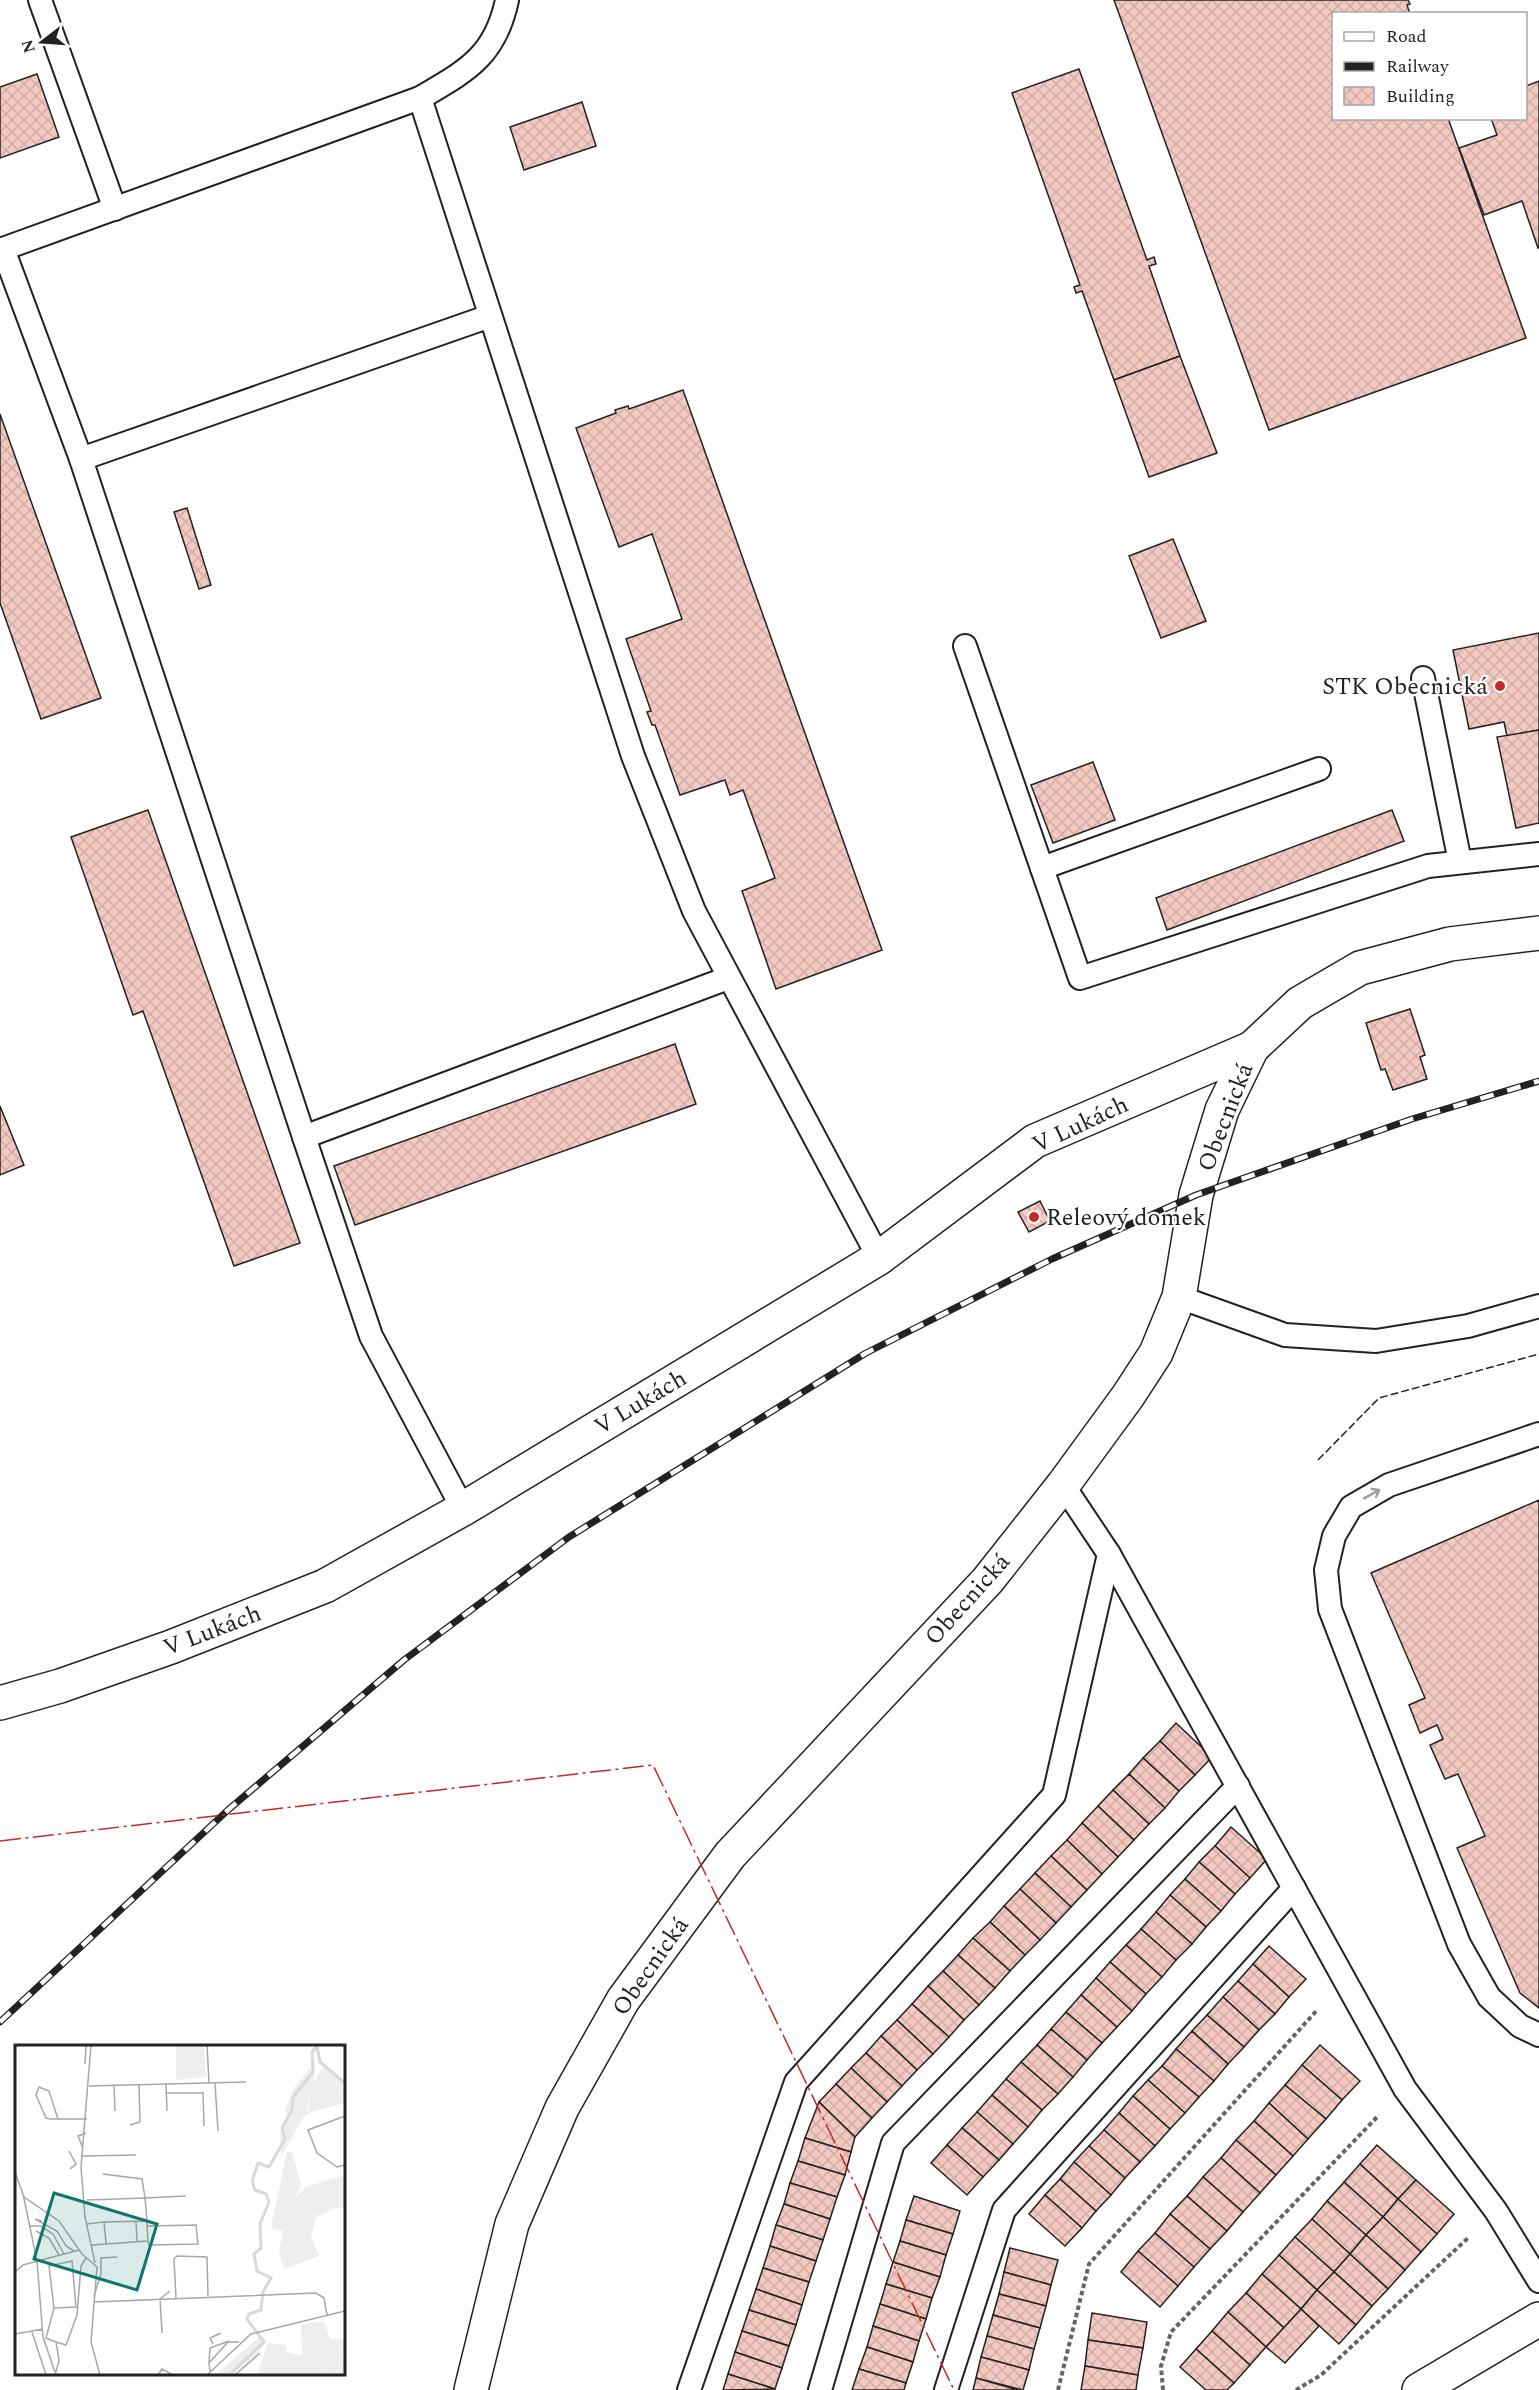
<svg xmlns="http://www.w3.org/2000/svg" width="1539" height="2390" font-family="Spectral,serif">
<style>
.building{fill:url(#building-cross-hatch);stroke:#222;stroke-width:1.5}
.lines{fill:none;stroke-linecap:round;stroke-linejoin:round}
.lane-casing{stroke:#222;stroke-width:26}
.street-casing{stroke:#222;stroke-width:36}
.secondary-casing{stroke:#222;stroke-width:36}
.path{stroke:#646464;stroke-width:4;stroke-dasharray:4.5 3;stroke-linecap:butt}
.lane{stroke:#fff;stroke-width:22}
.street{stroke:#fff;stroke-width:33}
.secondary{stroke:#fff;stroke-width:33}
.rail-casing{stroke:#222;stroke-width:7}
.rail{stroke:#fff;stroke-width:4.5;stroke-dasharray:14;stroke-linecap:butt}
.fence{stroke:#222;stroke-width:1.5;stroke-dasharray:8 3;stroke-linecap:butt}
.power{stroke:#c62828;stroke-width:1.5;stroke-dasharray:21 4.5 3 4.5;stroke-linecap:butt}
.oneway{stroke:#9c9c9c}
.poi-dot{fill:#c62828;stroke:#fff;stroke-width:2}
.labels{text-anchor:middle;stroke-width:4.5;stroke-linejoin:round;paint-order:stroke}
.poi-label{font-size:24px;fill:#222;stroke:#fff;text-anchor:end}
.street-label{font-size:24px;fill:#222;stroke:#fff}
.inset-river{fill:none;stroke:#d9d9d9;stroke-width:3}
.inset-road{fill:none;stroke:#a7a7a7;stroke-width:1.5}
.view{fill:#0f766e;fill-opacity:0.15;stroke:#0f766e;stroke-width:3}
.inset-edge{fill:none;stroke:#222;stroke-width:3}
</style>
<defs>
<pattern id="building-cross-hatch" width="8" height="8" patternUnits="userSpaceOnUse" patternTransform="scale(1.5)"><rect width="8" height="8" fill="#f3c9c0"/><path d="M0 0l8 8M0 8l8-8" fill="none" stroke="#d0aca5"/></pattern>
</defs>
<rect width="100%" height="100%" fill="#fff"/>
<g class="building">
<path d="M1114 0H1408L1410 4 1407 5 1410 14H1334V118H1448L1526 338 1269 430Z"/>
<path d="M1079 69 1147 260 1154 257 1156 264 1149 266 1180 356 1114 380 1082 291 1076 293 1074 287 1080 285 1012 93Z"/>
<path d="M37 74 59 137 0 158V87Z"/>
<path d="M1539 81V247L1538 248 1522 201 1484 215 1459 148 1497 135 1491 118H1526V86Z"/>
<path d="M582 102 596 146 524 170 510 127Z"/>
<path d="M1180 356 1217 453 1149 477 1114 380Z"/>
<path d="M683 390 882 950 776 989 742 891 775 878 743 790 730 795 725 780 680 795 655 725H652L647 712 651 711 626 639 682 619 652 534 619 547 576 428 616 413 615 410 628 406 629 409Z"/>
<path d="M0 414 101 698 41 719 0 603Z"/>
<path d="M187 508 211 585 199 589 174 512Z"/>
<path d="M1173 539 1206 621 1161 638 1129 556Z"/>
<path d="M1539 633V730L1507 736 1504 722 1469 729 1453 650Z"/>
<path d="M1539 730V823L1516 828 1497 737Z"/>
<path d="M1093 762 1115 820 1053 843 1031 785Z"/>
<path d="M148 810 300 1243 234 1266 143 1011 133 1015 71 837Z"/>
<path d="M1392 810 1404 841 1167 930 1156 898Z"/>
<path d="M1410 1009 1425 1055 1420 1057 1427 1079 1393 1090 1385 1069 1381 1070 1366 1023Z"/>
<path d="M675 1044 696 1104 355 1225 334 1166Z"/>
<path d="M0 1106 24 1165 0 1175Z"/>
<path d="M1040 1201 1050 1221 1029 1232 1018 1212Z"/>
<path d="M1539 1500V2008L1520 1993 1457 1848 1485 1836 1458 1774 1445 1779 1430 1745 1443 1739 1437 1725 1420 1733 1409 1705 1425 1698 1371 1573Z"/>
<path d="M1176 1723 1212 1757 1195 1775 1160 1741Z"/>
<path d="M1160 1741 1195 1775 1179 1791 1143 1758Z"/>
<path d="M1143 1758 1179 1791 1165 1808 1129 1774Z"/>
<path d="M1129 1774 1165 1808 1149 1824 1113 1790Z"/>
<path d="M1113 1790 1149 1824 1134 1840 1098 1806Z"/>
<path d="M1098 1806 1134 1840 1118 1857 1082 1823Z"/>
<path d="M1082 1823 1118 1857 1102 1874 1067 1840Z"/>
<path d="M1231 1827 1267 1859 1250 1878 1215 1846Z"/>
<path d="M1067 1840 1102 1874 1087 1890 1051 1856Z"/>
<path d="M1215 1846 1250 1878 1235 1894 1199 1862Z"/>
<path d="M1051 1856 1087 1890 1071 1907 1035 1873Z"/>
<path d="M1199 1862 1235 1894 1221 1911 1185 1879Z"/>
<path d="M1035 1873 1071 1907 1056 1923 1020 1889Z"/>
<path d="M1185 1879 1221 1911 1206 1927 1170 1895Z"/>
<path d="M1020 1889 1056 1923 1040 1940 1004 1906Z"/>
<path d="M1170 1895 1206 1927 1192 1944 1156 1912Z"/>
<path d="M1004 1906 1040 1940 1025 1955 990 1922Z"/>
<path d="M1156 1912 1192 1944 1176 1960 1141 1929Z"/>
<path d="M990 1922 1025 1955 1010 1971 973 1938Z"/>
<path d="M1141 1929 1176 1960 1162 1977 1126 1945Z"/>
<path d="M973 1938 1010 1971 995 1988 958 1955Z"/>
<path d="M1126 1945 1162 1977 1146 1994 1110 1962Z"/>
<path d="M1269 1946 1306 1979 1289 1997 1253 1964Z"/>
<path d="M958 1955 995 1988 979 2005 943 1971Z"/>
<path d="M1110 1962 1146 1994 1132 2011 1096 1978Z"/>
<path d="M1253 1964 1289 1997 1275 2014 1238 1981Z"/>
<path d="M943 1971 979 2005 964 2020 928 1986Z"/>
<path d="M1096 1978 1132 2011 1117 2027 1081 1995Z"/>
<path d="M1238 1981 1275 2014 1259 2030 1223 1997Z"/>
<path d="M928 1986 964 2020 949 2037 912 2004Z"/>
<path d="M1081 1995 1117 2027 1102 2043 1066 2012Z"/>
<path d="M1223 1997 1259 2030 1244 2047 1207 2015Z"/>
<path d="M912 2004 949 2037 933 2054 897 2020Z"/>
<path d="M1066 2012 1102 2043 1087 2060 1051 2029Z"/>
<path d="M1207 2015 1244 2047 1228 2064 1192 2031Z"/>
<path d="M897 2020 933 2054 917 2070 881 2036Z"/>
<path d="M1051 2029 1087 2060 1073 2077 1037 2045Z"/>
<path d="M1192 2031 1228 2064 1214 2081 1176 2049Z"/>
<path d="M881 2036 917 2070 902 2086 866 2053Z"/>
<path d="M1037 2045 1073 2077 1058 2094 1021 2062Z"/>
<path d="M1320 2045 1360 2081 1342 2100 1302 2065Z"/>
<path d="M1176 2049 1214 2081 1199 2097 1162 2066Z"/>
<path d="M866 2053 902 2086 887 2102 851 2068Z"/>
<path d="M1021 2062 1058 2094 1042 2110 1006 2079Z"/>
<path d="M1302 2065 1342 2100 1326 2119 1285 2085Z"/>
<path d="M1162 2066 1199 2097 1185 2113 1148 2080Z"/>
<path d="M851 2068 887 2102 872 2118 836 2084Z"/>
<path d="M1006 2079 1042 2110 1028 2127 992 2095Z"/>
<path d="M1148 2080 1185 2113 1170 2129 1133 2096Z"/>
<path d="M836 2084 872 2118 855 2137 819 2102Z"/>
<path d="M1285 2085 1326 2119 1308 2139 1269 2103Z"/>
<path d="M992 2095 1028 2127 1013 2144 977 2112Z"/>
<path d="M1133 2096 1170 2129 1155 2146 1119 2113Z"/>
<path d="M819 2102 855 2137 851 2152 805 2138Z"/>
<path d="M1269 2103 1308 2139 1293 2156 1254 2121Z"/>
<path d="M977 2112 1013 2144 999 2160 962 2128Z"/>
<path d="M1119 2113 1155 2146 1140 2162 1104 2130Z"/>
<path d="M1254 2121 1293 2156 1276 2175 1236 2140Z"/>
<path d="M962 2128 999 2160 983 2177 947 2145Z"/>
<path d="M1104 2130 1140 2162 1125 2178 1089 2146Z"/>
<path d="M805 2138 851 2152 845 2175 798 2161Z"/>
<path d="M1236 2140 1276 2175 1260 2193 1221 2158Z"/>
<path d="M947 2145 983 2177 967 2195 931 2163Z"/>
<path d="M1377 2145 1416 2180 1398 2199 1360 2164Z"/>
<path d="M1089 2146 1125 2178 1111 2195 1074 2162Z"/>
<path d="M1221 2158 1260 2193 1243 2212 1203 2177Z"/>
<path d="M798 2161 845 2175 837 2197 790 2183Z"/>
<path d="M1074 2162 1111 2195 1096 2211 1060 2179Z"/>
<path d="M1360 2164 1398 2199 1383 2217 1344 2182Z"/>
<path d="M1203 2177 1243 2212 1227 2231 1187 2196Z"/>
<path d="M1060 2179 1096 2211 1082 2228 1045 2195Z"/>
<path d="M1416 2180 1454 2214 1437 2234 1398 2199Z"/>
<path d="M1344 2182 1383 2217 1366 2235 1327 2201Z"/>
<path d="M790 2183 837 2197 830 2219 784 2204Z"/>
<path d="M1045 2195 1082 2228 1065 2246 1029 2214Z"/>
<path d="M914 2196 960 2211 953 2234 906 2220Z"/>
<path d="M1187 2196 1227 2231 1210 2249 1170 2214Z"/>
<path d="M1398 2199 1437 2234 1421 2252 1383 2217Z"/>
<path d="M1327 2201 1366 2235 1350 2254 1312 2219Z"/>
<path d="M784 2204 830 2219 823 2240 776 2225Z"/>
<path d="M1170 2214 1210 2249 1194 2267 1155 2233Z"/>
<path d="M1383 2217 1421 2252 1405 2270 1366 2235Z"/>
<path d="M1312 2219 1350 2254 1334 2272 1295 2237Z"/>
<path d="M906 2220 953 2234 946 2255 900 2241Z"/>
<path d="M776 2225 823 2240 816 2261 770 2246Z"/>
<path d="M1155 2233 1194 2267 1178 2286 1138 2251Z"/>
<path d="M1366 2235 1405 2270 1388 2289 1350 2254Z"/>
<path d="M1295 2237 1334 2272 1317 2290 1279 2255Z"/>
<path d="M900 2241 946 2255 940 2277 893 2262Z"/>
<path d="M770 2246 816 2261 809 2282 763 2268Z"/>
<path d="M1010 2248 1058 2260 1051 2285 1004 2272Z"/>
<path d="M1138 2251 1178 2286 1160 2307 1121 2272Z"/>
<path d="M1350 2254 1388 2289 1372 2306 1334 2272Z"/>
<path d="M1279 2255 1317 2290 1301 2309 1262 2274Z"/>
<path d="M893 2262 940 2277 932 2298 886 2284Z"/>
<path d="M763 2268 809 2282 802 2305 756 2289Z"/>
<path d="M1004 2272 1051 2285 1046 2306 999 2294Z"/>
<path d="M1334 2272 1372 2306 1356 2325 1317 2290Z"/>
<path d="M1262 2274 1301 2309 1284 2328 1246 2293Z"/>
<path d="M886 2284 932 2298 926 2319 880 2304Z"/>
<path d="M756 2289 802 2305 796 2325 749 2310Z"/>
<path d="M1317 2290 1356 2325 1339 2344 1301 2309Z"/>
<path d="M1246 2293 1284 2328 1266 2347 1228 2312Z"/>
<path d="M999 2294 1046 2306 1040 2328 993 2315Z"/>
<path d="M880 2304 926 2319 919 2341 873 2326Z"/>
<path d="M1301 2309 1319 2326 1285 2363 1266 2347Z"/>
<path d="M749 2310 796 2325 789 2346 742 2331Z"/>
<path d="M1228 2312 1266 2347 1250 2365 1212 2331Z"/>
<path d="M1092 2313 1147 2322 1143 2348 1088 2340Z"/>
<path d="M993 2315 1040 2328 1034 2349 987 2336Z"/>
<path d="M873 2326 919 2341 913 2362 867 2347Z"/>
<path d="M742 2331 789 2346 782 2368 735 2352Z"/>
<path d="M1212 2331 1250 2365 1234 2383 1196 2349Z"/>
<path d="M987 2336 1034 2349 1029 2370 981 2357Z"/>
<path d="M1088 2340 1143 2348 1138 2375 1085 2366Z"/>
<path d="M867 2347 913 2362 906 2383 859 2369Z"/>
<path d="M1196 2349 1234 2383 1227 2390H1206L1180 2367Z"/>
<path d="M735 2352 782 2368 775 2389 728 2374Z"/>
<path d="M981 2357 1029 2370 1023 2390 976 2378Z"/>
<path d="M1085 2366 1138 2375 1136 2390H1081Z"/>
<path d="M859 2369 906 2383 904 2390H852Z"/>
<path d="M728 2374 775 2389 723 2390Z"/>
<path d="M976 2378 1018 2390H973Z"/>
</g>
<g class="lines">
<defs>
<g id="lane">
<path d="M40 0 115 209"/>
<path d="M420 98 633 756 694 911 879 1258"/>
<path d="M3 249 81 459 304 1137 728 978"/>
<path d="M0 250 420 98C466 71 495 57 507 0"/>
<path d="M81 459 490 316"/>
<path d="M965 646 1080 978 1428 866 1539 854"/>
<path d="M1423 678 1460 862"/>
<path d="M1042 868 1319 769"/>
<path d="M304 1137 371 1336 463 1509"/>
<path d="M1179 1297 1285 1335 1376 1341 1468 1326 1539 1306"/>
<path d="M1539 1434 1389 1485 1351 1507 1334 1536 1326 1570 1330 1609 1459 1944 1489 1997 1520 2026 1539 2035"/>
<path d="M1063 1485 1109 1554 1405 2089 1496 2211 1539 2281"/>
<path d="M689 2390 796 2082 1054 1795 1109 1554"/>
<path d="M820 2390 893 2143 1238 1786"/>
<path d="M946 2390 1004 2210 1294 1888"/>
</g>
<g id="street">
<path d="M0 1703 60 1686 171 1647 325 1586 463 1509 879 1258 1035 1141 1252 1048"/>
<path d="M1419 2390 1539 2319"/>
</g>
<path id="secondary" d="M471 2390 512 2224 562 2108 623 2000 730 1855 988 1580 1063 1485 1128 1396 1156 1353 1179 1297 1196 1195 1222 1110 1252 1048 1300 1003 1360 968 1450 944 1539 933"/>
</defs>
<use href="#lane" class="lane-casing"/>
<use href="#street" class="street-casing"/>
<use href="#secondary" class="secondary-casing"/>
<g class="path">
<path d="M1058 2390 1089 2264 1318 2009"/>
<path d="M1163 2390 1161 2366 1171 2332 1379 2115"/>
<path d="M1296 2390 1321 2375 1468 2238"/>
</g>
<use href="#lane" class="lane"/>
<use href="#street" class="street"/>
<use href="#secondary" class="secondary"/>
<defs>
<path id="rail" d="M0 2022 228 1810 404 1660 569 1537 866 1353 1052 1259 1196 1195 1412 1119 1539 1081"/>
</defs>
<use href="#rail" class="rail-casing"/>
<use href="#rail" class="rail"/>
<path class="fence" d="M1318 1460 1379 1398 1539 1354"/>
<path class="power" d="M0 1841 653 1765 954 2390"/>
</g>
<defs><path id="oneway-shaft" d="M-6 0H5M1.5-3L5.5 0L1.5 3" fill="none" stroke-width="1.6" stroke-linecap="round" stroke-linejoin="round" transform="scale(1.5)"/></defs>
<use class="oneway" href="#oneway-shaft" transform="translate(1372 1494) rotate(-29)"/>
<g class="poi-dot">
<circle cx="1500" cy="686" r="6"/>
<circle cx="1034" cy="1217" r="6"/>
</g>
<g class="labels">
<g class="poi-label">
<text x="1488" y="694">STK Obecnická</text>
<text x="1046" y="1225" text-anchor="start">Releový domek</text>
</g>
<g class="street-label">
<text transform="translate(1225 1117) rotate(-69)" y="8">Obecnická</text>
<text transform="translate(1080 1124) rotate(-25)" y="8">V Lukách</text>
<text transform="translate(640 1402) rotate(-31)" y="8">V Lukách</text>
<text transform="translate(967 1599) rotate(-48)" y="8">Obecnická</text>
<text transform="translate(212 1630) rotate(-21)" y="8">V Lukách</text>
<text transform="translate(650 1966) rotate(-55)" y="8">Obecnická</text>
</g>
</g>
<g transform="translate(15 2045)">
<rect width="330" height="330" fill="#fff"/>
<path d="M161 0H189L191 32 161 35ZM310 21 330 40V58L293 68 297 38ZM309 276 315 294 330 293V311L287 299 286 280Z" fill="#eee"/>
<path d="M295 23 300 26 292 65 298 66 288 73 266 112 265 88 272 72 270 65 279 43ZM330 130V163H319L305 171 279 155 290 142ZM244 288 251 295 244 308 217 330H200L242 294ZM287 299 330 311V330H311L314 318 287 312Z" fill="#eee"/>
<path d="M272 107H277L286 140 279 155 302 169 296 192 304 211 269 224 264 207 268 186 256 183ZM253 298 271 300V307L314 318 311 330H242Z" fill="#eee"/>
<path class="inset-river" d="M302 1 305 17 330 38M214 330 249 297 232 274 234 269 246 265 248 247 256 233 242 226 239 209 246 203 245 179 254 157 251 149 240 145 237 136 243 118 254 122 270 94 267 83 277 65 278 52 298 27 297 7 303 0"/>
<path class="inset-road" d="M76 0 66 122 70 172 80 218M192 0 194 38M70 19 71 0M200 38 203 86M151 39 152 66M74 41 231 37M99 41 100 66M151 48H188L189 81M330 71 293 85 302 108 322 122 330 120M43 74 34 46 24 42 21 50 31 73 35 74H72M115 80 125 77 124 40M68 103 63 91 71 88M54 106 61 119 55 124M67 111 121 110M0 127 9 152 44 176 67 209 82 222 76 297 85 330M88 129 127 134 130 153 171 151M8 149 22 216 28 292 40 327M72 155 130 153 132 176V181L133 196 134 200 183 199 181 180 132 181M27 176 20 174 42 186 51 201 59 206M121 177 122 196M71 179 89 177M14 181H26L38 189 49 209M21 186 34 193 44 210M91 198 89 177 132 176M77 200 133 196M0 227 8 220 64 205M79 251 86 229V213L102 212M161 253 159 214 162 211 192 212 193 251M79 257 301 248 309 253 312 270M39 263 61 262 57 216 34 221 39 263 31 293 41 297 44 316 40 330M17 287 31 330M147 288 145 254 155 246M0 289 28 284M41 297 51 300 62 270 66 221 71 213M198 299 195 293 206 288M194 318 195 303 214 296M195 326 194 318 213 297H224M143 330 147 324 158 330M192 330 236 289 330 266M220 330 245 308"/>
<path class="view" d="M39 148 142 179 122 245 19 214Z"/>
<rect width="330" height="330" class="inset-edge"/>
</g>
<rect x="1332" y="12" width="195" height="108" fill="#ffffff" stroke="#a7a7a7" stroke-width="1.5"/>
<rect x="1344" y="32" width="30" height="9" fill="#ffffff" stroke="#a7a7a7" stroke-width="1.5"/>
<text x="1386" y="42" font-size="18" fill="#222222">Road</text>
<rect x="1344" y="62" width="30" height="9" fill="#222222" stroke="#a7a7a7" stroke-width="1.5"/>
<text x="1386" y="72" font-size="18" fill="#222222">Railway</text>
<rect x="1344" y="87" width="30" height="18" fill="url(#building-cross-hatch)" stroke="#a7a7a7" stroke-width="1.5"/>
<text x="1386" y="102" font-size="18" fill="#222222">Building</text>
<g transform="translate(42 42) rotate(253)" stroke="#ffffff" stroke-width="4.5" paint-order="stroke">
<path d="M0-4.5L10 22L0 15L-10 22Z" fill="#222222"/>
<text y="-9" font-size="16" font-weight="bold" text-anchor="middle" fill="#222222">N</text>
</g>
</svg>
